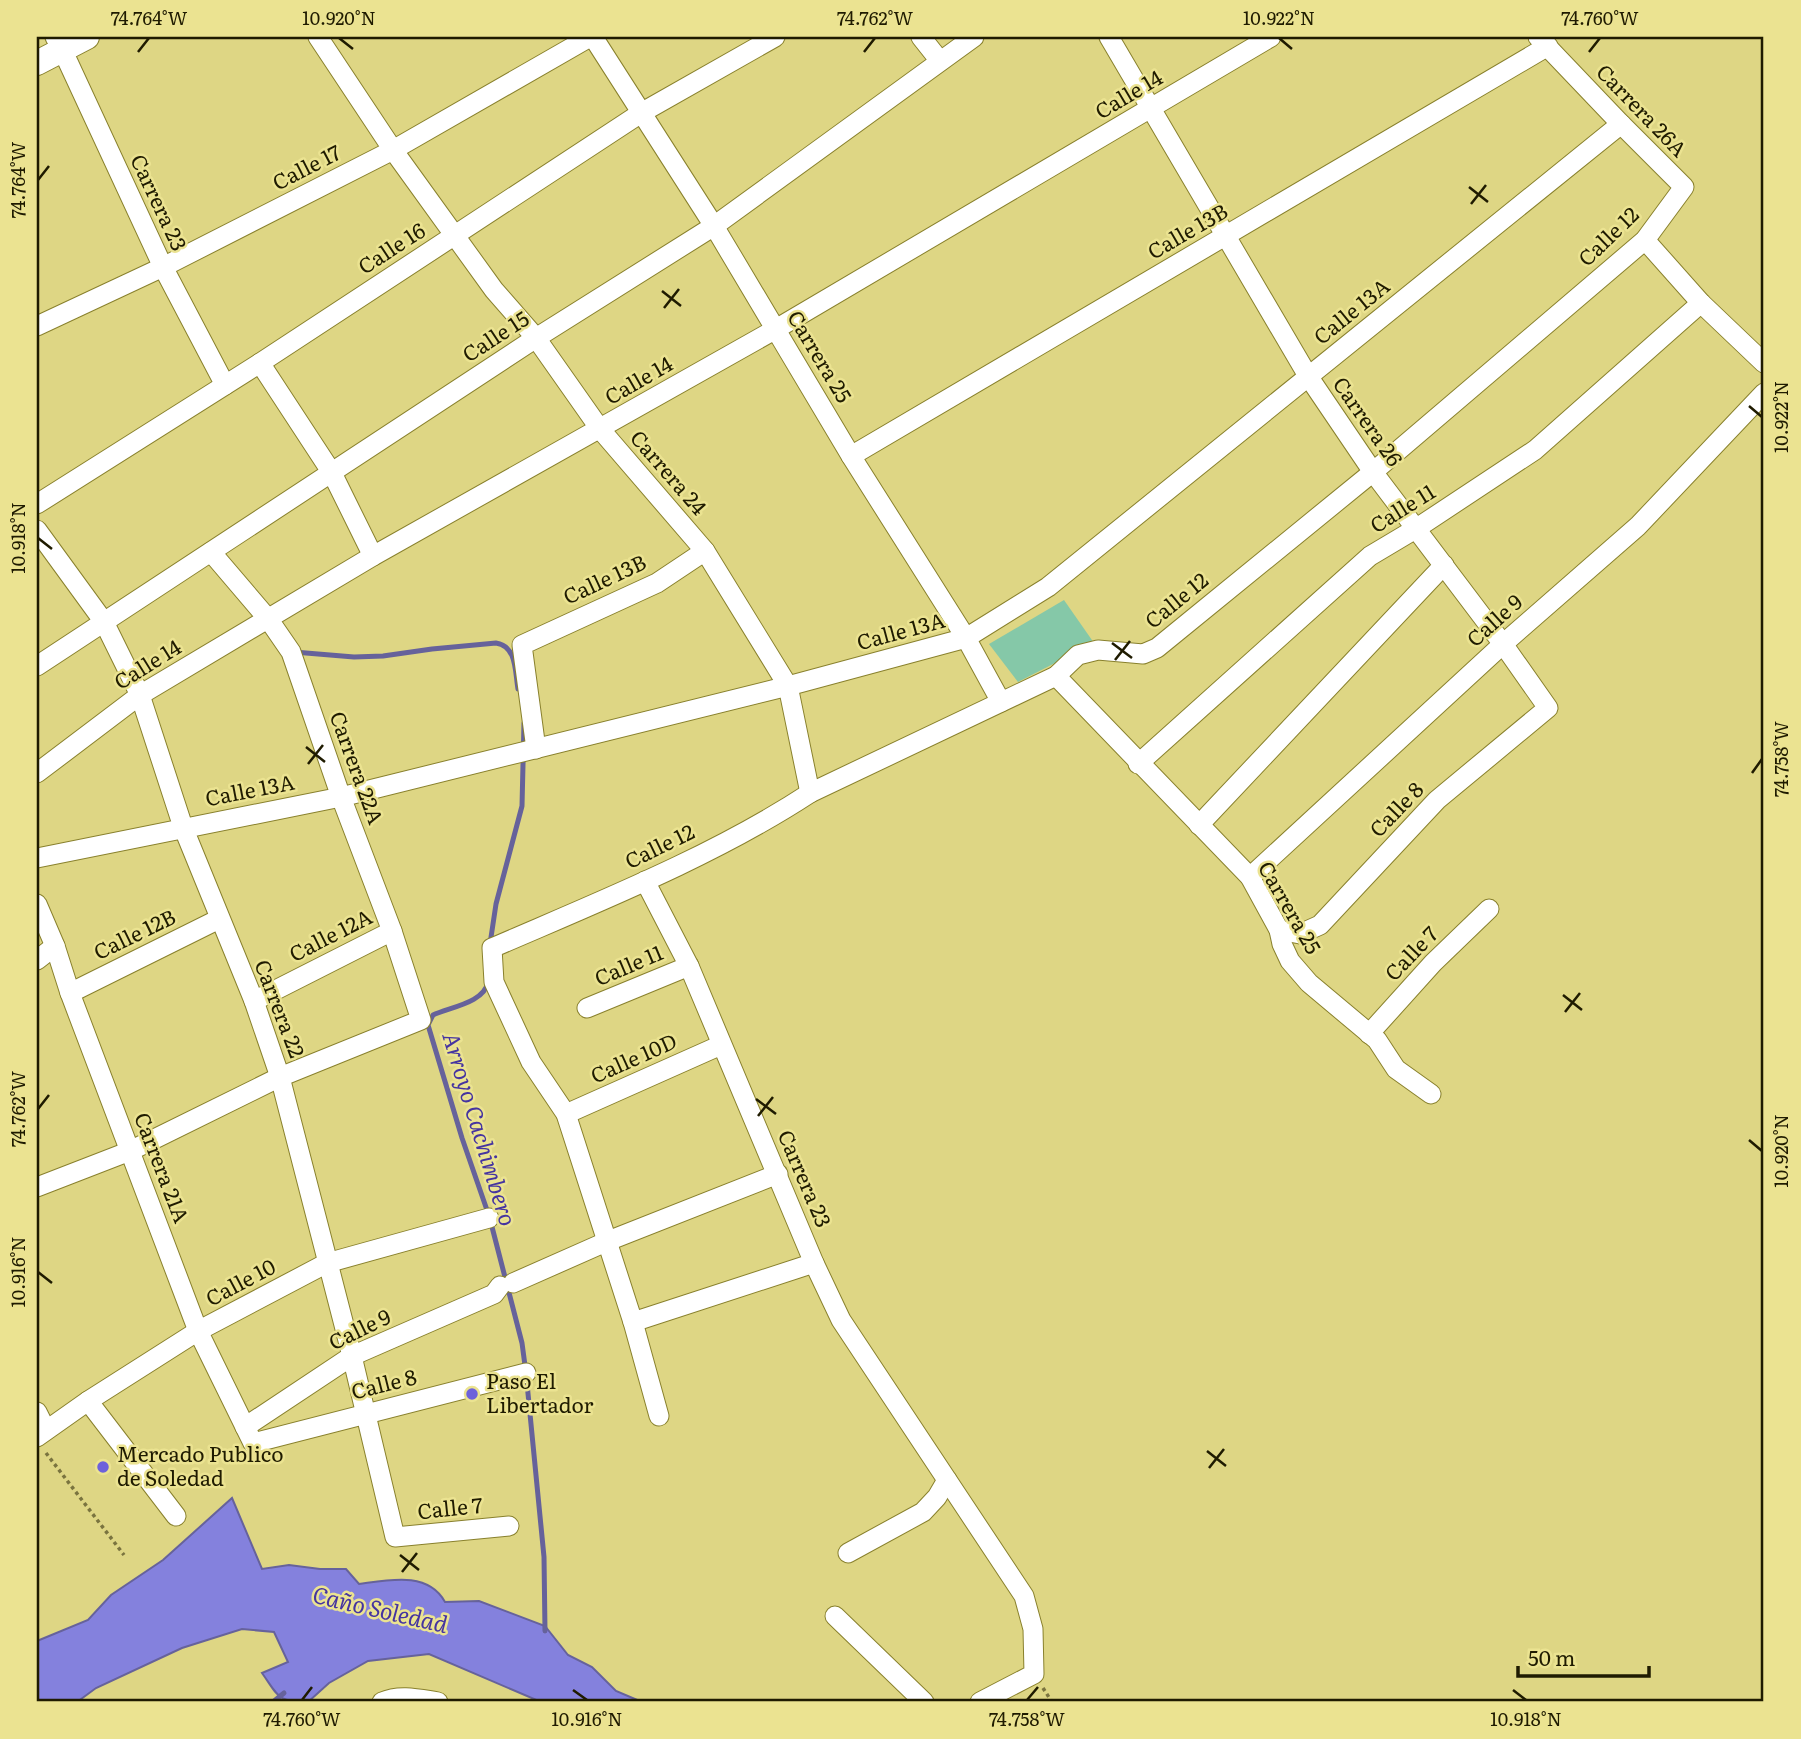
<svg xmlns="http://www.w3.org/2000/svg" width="1801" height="1739" font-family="Literata,serif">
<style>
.green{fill:#85c8a8}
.water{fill:#8481dd;stroke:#66629b;stroke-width:2}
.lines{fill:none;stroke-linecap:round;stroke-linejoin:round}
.stream{stroke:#66629b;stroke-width:5}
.minor-casing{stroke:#89812d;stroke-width:21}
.major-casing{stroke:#89812d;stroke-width:26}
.path{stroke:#7a743f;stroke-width:3.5;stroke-dasharray:3.5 3.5;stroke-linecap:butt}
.minor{stroke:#fff;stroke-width:19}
.major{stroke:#fff;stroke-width:24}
.ticks{fill:none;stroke:#1f1b00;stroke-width:2.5}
.poi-dot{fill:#6d61db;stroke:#ebe391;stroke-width:2.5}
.labels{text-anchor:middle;stroke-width:5;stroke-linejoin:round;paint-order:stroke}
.street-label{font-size:21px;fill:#1f1b00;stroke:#ebe391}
.poi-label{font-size:21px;fill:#1f1b00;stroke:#ebe391;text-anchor:start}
.water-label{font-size:23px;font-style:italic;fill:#4534a0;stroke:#ebe391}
.neatline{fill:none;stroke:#1f1b00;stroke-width:2.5}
.ticks-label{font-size:18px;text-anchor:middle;fill:#1f1b00}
</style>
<rect width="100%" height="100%" fill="#ded684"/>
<path class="green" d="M1064 600 1094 643 1018 682 989 644Z"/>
<path class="water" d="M232 1498 262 1569 289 1565 320 1569H346L359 1584C389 1580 428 1571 445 1602L479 1601 545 1626 568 1655 592 1667 616 1691 642 1702H541L429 1654 368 1661 329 1683 308 1702C277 1702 279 1697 262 1673L288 1662 274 1632 242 1629 182 1648 96 1688 77 1702H37V1641L88 1620 111 1595 163 1560Z"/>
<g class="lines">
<g class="stream">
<path d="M294 652 354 657 383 656 432 649 496 643C517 646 515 672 518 689"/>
<path d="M490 944 496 904 522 806 524 723"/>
<path d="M488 982C484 1003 450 1007 433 1015L428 1025 462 1138 488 1213"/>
<path d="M491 1223 522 1343 526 1373 544 1557 545 1631"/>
<path d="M273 1702 284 1693"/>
</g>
<defs>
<g id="minor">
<path d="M55 37 62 49 163 267 225 385"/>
<path d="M318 37 393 150 494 290 536 338 600 429 705 551 788 686 810 793"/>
<path d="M593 37 714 226 851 456 966 638 1001 702"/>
<path d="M921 37 940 61"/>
<path d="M1109 37 1308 376 1373 472 1503 644 1548 708 1437 800 1320 925 1300 934 1279 930"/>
<path d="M1645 240 1701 303 1764 363"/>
<path d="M37 326 163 267 393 150 590 37"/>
<path d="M260 363 332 473 373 556"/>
<path d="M851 456 1548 46"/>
<path d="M37 504 260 363 641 113 775 37"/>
<path d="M37 530 104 622 140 695 183 827 254 1001 280 1077 352 1356 395 1537 509 1526"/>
<path d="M37 666 536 338 714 226 974 37"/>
<path d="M1056 676 1250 877 1279 930 1282 944 1290 961 1309 983 1377 1040 1396 1069 1431 1094"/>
<path d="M536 749 522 645 657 583 705 551"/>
<path d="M1138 764 1370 556 1417 528 1535 450 1701 303"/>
<path d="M37 773 140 695 373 556 776 329 1271 37"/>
<path d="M1199 825 1444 565"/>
<path d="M37 858 341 797 788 686 966 638 1048 587 1621 124"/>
<path d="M1250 877 1503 644 1638 526 1764 393"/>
<path d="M645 881 689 966 814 1263 841 1320 1024 1596 1033 1629 1034 1674 980 1702"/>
<path d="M37 904 55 946 70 993 198 1331 253 1443 526 1373"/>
<path d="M37 960 55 946"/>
<path d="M70 993 219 919"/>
<path d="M254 1001 392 931"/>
<path d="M587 1008 689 966"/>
<path d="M1369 1034 1433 963 1489 909"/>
<path d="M566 1114 721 1045"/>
<path d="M37 1187 130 1151 280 1077 421 1020 392 931 341 797 291 652 269 620 211 552"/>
<path d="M513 1283 608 1241 778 1174"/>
<path d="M633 1322 814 1263"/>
<path d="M88 1401 176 1516"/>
<path d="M37 1412 46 1430"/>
<path d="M659 1416 633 1322 566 1114 531 1062 494 982 492 948C598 902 714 856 810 793L1056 676 1078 655 1098 650 1143 654 1157 648 1373 472 1645 240 1684 187 1621 124 1538 37"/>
<path d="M245 1427 352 1356 494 1294 500 1286"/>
<path d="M37 1437 88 1401 198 1331 327 1263 489 1218"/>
<path d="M848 1553 923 1512 937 1497 947 1480"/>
<path d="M835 1616 924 1702"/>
<path d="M382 1702C400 1694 419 1699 438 1702"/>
</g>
<path id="major" d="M37 63 87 37"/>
</defs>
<use href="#minor" class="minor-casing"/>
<use href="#major" class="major-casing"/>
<g class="path">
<path d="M46 1453 124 1555"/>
<path d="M1043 1688 1052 1702"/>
</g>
<use href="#minor" class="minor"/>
<use href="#major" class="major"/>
</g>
<path class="ticks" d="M339 38 353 49M1279 38 1292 49M138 52 149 38M864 52 875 38M1589 52 1600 38M38 180 49 166M1469 187 1488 202M1471 204 1486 185M662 291 681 306M664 308 679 289M1749 406 1762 417M38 538 52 549M1112 643 1132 658M1115 660 1130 641M306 747 325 762M308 764 323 745M1752 773 1762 759M1563 995 1582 1010M1565 1012 1580 993M756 1099 776 1114M38 1109 49 1095M758 1116 773 1097M1749 1140 1762 1151M38 1272 52 1283M1207 1451 1226 1466M1209 1468 1224 1449M400 1555 419 1570M402 1572 417 1553M573 1690 587 1700M1513 1690 1526 1700M302 1700 312 1687M1027 1700 1038 1687"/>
<g class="poi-dot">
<circle cx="472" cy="1394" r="7"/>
<circle cx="103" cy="1467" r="7"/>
</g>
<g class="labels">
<g class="street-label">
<text transform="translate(1129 95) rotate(-31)" y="7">Calle 14</text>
<text transform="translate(1641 111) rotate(46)" y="7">Carrera 26A</text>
<text transform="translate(307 168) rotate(-27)" y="7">Calle 17</text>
<text transform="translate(158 203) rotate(65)" y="7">Carrera 23</text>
<text transform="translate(1188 232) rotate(-30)" y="7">Calle 13B</text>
<text transform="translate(1609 237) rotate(-44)" y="7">Calle 12</text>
<text transform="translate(392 249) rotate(-33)" y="7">Calle 16</text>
<text transform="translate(1352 312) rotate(-39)" y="7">Calle 13A</text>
<text transform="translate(496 337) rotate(-33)" y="7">Calle 15</text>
<text transform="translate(819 357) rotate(59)" y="7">Carrera 25</text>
<text transform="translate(639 381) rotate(-30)" y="7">Calle 14</text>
<text transform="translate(1367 422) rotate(55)" y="7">Carrera 26</text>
<text transform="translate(668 473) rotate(49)" y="7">Carrera 24</text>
<text transform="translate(1403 509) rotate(-32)" y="7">Calle 11</text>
<text transform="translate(605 580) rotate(-25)" y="7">Calle 13B</text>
<text transform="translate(1177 601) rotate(-39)" y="7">Calle 12</text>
<text transform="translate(1495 621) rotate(-42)" y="7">Calle 9</text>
<text transform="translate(901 632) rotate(-15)" y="7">Calle 13A</text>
<text transform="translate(148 665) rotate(-32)" y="7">Calle 14</text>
<text transform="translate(356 768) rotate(70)" y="7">Carrera 22A</text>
<text transform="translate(250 791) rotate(-11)" y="7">Calle 13A</text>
<text transform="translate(1397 810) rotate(-46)" y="7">Calle 8</text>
<text transform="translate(660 847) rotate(-26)" y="7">Calle 12</text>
<text transform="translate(1289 908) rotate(60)" y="7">Carrera 25</text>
<text transform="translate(135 935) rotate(-26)" y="7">Calle 12B</text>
<text transform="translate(331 936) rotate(-27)" y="7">Calle 12A</text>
<text transform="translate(1412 954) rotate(-46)" y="7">Calle 7</text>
<text transform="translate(629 966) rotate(-23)" y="7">Calle 11</text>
<text transform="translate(279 1009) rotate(69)" y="7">Carrera 22</text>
<text transform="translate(634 1059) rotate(-24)" y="7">Calle 10D</text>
<text transform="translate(161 1168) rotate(69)" y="7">Carrera 21A</text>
<text transform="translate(804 1179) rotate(67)" y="7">Carrera 23</text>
<text transform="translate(241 1283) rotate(-28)" y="7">Calle 10</text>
<text transform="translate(360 1330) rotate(-26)" y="7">Calle 9</text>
<text transform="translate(384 1385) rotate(-14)" y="7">Calle 8</text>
<text transform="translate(450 1509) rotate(-6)" y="7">Calle 7</text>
</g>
<g class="poi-label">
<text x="486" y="1389">Paso El<tspan x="486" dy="24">Libertador</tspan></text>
<text x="117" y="1462">Mercado Publico<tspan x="117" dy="24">de Soledad</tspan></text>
</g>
<g class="water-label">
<text transform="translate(479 1129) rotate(73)" y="8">Arroyo Cachimbero</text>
<text transform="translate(380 1610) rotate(13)" y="8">Caño Soledad</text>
</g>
</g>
<rect width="1801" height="1739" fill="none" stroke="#ebe391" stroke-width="77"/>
<path d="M1518 1666v10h131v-10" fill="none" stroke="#1f1b00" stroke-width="3.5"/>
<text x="1528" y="1666" font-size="21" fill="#1f1b00" stroke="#ebe391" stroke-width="5" paint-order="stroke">50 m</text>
<rect x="38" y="38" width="1724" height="1662" class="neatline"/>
<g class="ticks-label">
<text x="149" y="25">74.764°W</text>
<text x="339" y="25">10.920°N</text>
<text x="875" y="25">74.762°W</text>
<text x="1279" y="25">10.922°N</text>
<text x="1600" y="25">74.760°W</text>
<text transform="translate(19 180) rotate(-90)" y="6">74.764°W</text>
<text transform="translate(1782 417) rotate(-90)" y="6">10.922°N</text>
<text transform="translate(19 538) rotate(-90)" y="6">10.918°N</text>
<text transform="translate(1782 759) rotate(-90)" y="6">74.758°W</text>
<text transform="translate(19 1109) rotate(-90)" y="6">74.762°W</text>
<text transform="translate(1782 1151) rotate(-90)" y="6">10.920°N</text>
<text transform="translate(19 1272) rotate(-90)" y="6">10.916°N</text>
<text x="302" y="1726">74.760°W</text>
<text x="587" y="1726">10.916°N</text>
<text x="1027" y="1726">74.758°W</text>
<text x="1526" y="1726">10.918°N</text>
</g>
</svg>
